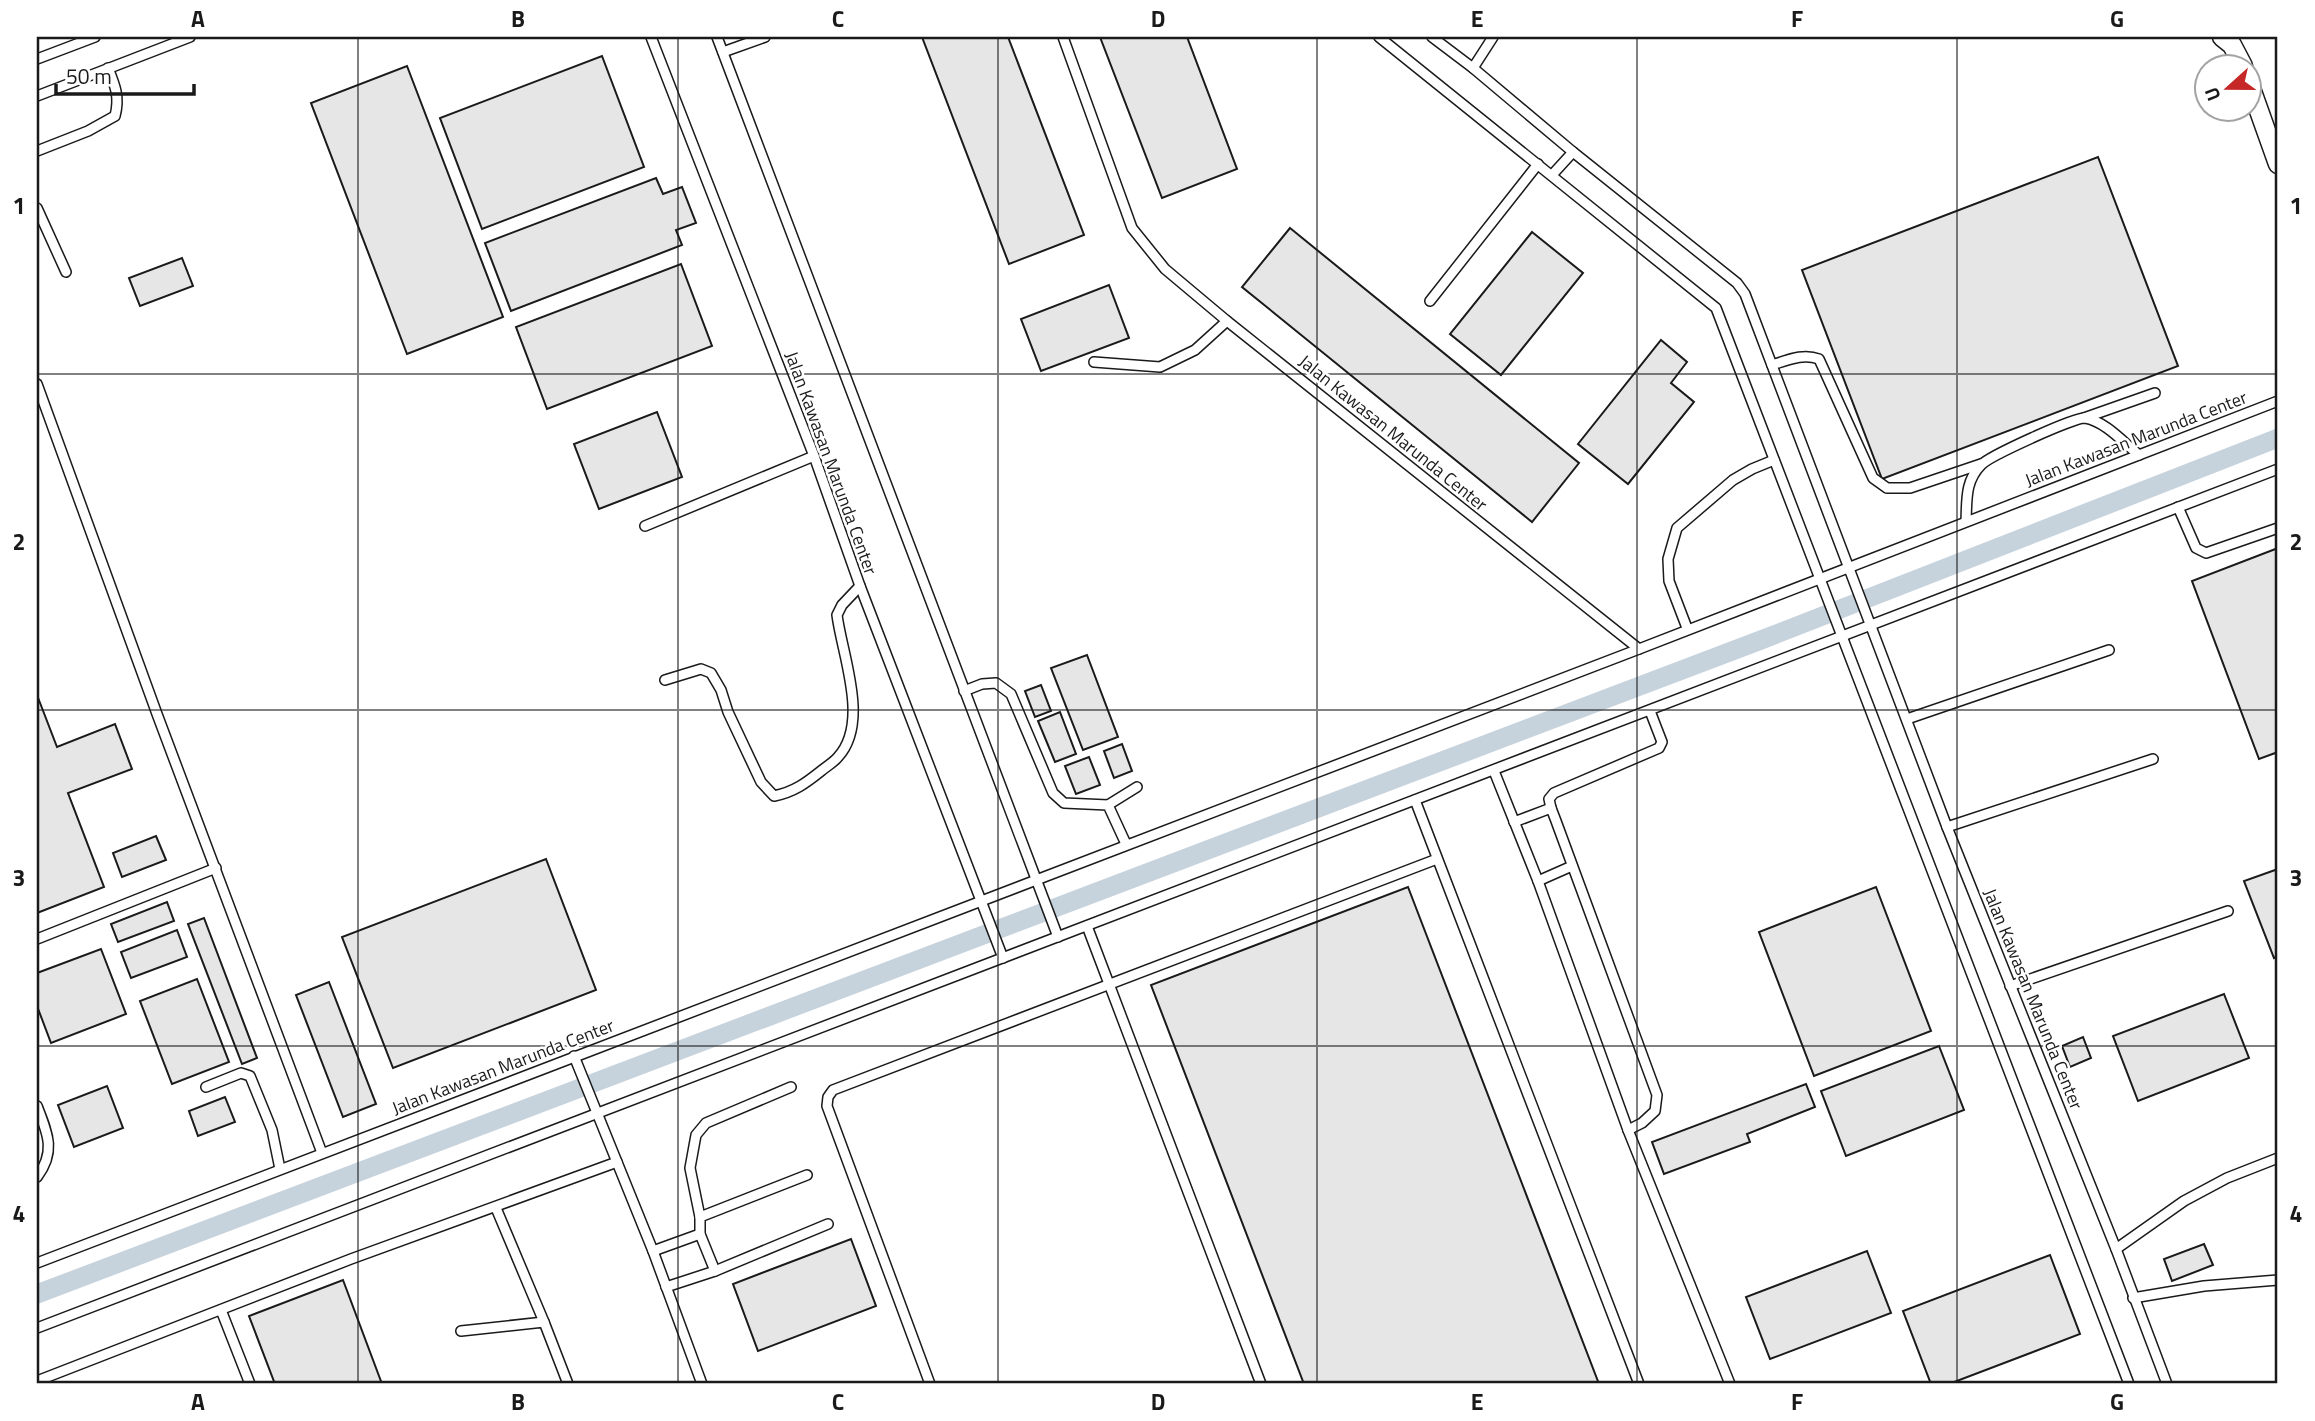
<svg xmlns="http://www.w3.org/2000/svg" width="2315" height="1421" font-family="'Titillium Web',sans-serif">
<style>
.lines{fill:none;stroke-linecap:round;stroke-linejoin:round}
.canal{stroke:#c6d2dc;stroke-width:19}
.building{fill:#e6e6e6;stroke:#1a1a1a;stroke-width:2}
.service-casing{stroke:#1a1a1a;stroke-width:12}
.minor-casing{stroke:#1a1a1a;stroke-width:21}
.service{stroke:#fff;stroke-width:9}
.minor{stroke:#fff;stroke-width:18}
.grid{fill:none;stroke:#1a1a1a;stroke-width:2;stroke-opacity:0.55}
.labels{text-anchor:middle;stroke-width:5;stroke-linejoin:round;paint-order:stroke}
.street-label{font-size:18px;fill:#1a1a1a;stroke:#fff}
.neatline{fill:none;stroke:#1a1a1a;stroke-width:2.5}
.grid-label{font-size:23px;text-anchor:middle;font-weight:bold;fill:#1a1a1a}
</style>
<rect width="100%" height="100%" fill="#fff"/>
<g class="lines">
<path class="canal" d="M37 1294 1761 640 2278 438"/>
</g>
<g class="building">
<path d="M922 37H1008L1084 235 1009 264Z"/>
<path d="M1100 37H1187L1237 169 1162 198Z"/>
<path d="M602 56 644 167 482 229 440 118Z"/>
<path d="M407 66 503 317 407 354 311 103Z"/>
<path d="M2098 157 2178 366 1882 479 1802 270Z"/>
<path d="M656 178 663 194 682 187 696 223 676 230 682 245 511 311 485 243Z"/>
<path d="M1290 228 1579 463 1532 522 1242 287Z"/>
<path d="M1532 232 1583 273 1501 375 1450 334Z"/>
<path d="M182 258 193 286 140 306 129 278Z"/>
<path d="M681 264 712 346 547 409 516 327Z"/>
<path d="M1109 285 1129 338 1041 371 1021 319Z"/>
<path d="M1661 340 1687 362 1671 383 1694 402 1628 484 1578 444Z"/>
<path d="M657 412 682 477 599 509 574 444Z"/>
<path d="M2278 548V752L2259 759 2192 581Z"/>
<path d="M1087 655 1118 737 1083 750 1051 668Z"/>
<path d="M1041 685 1051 711 1035 717 1025 691Z"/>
<path d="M37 695 57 747 115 724 132 769 68 793 104 887 37 913Z"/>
<path d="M1060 712 1076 754 1055 762 1038 721Z"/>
<path d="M1122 744 1132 771 1114 778 1104 751Z"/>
<path d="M1089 757 1100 785 1076 794 1065 766Z"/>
<path d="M156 836 166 860 122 877 113 853Z"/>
<path d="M546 859 596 990 393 1068 342 937Z"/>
<path d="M2278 869V956L2274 958 2244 881Z"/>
<path d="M1408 887 1599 1384H1304L1151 985Z"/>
<path d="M1876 887 1931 1031 1814 1076 1759 932Z"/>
<path d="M167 902 174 921 118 942 111 924Z"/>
<path d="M204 918 257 1058 242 1064 188 924Z"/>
<path d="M177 930 187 957 131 978 121 952Z"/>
<path d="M101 949 126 1014 51 1043 37 1006V973Z"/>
<path d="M197 979 229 1062 172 1084 140 1001Z"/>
<path d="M329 982 376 1104 343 1117 296 995Z"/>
<path d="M2224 994 2249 1058 2138 1101 2113 1036Z"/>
<path d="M2083 1037 2091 1058 2070 1067 2062 1046Z"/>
<path d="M1939 1046 1964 1110 1846 1156 1821 1091Z"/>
<path d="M1806 1084 1815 1107 1747 1134 1750 1142 1664 1174 1652 1142Z"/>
<path d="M107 1086 123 1128 74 1147 58 1105Z"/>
<path d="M225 1097 235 1122 198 1136 189 1111Z"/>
<path d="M851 1239 876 1306 758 1351 733 1284Z"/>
<path d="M2204 1244 2213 1265 2172 1281 2164 1259Z"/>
<path d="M1867 1251 1891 1313 1770 1359 1746 1297Z"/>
<path d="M2050 1255 2080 1334 1949 1384H1931L1903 1311Z"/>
<path d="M343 1280 382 1384H275L249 1316Z"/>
</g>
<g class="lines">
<defs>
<g id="service">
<path d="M651 37 814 456 860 586 1003 958"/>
<path d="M717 37 1058 937"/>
<path d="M1063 37 1132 228 1165 269 1227 321 1639 649"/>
<path d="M1379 37 1716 308 2129 1384"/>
<path d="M1432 37 1473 68 1573 152 1737 283 1745 294 1947 827 2116 1249 2167 1384"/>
<path d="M723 52 765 37"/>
<path d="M37 59 95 37"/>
<path d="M1473 68 1493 37"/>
<path d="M37 96 190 37"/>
<path d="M37 151 88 131 115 116C120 97 115 85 108 68"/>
<path d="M1552 175 1573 152"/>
<path d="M37 208 66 272"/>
<path d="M1430 301 1538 164"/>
<path d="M1094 362 1160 367 1195 350 1227 321"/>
<path d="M1772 365C1788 360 1803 353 1819 359L1873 478 1887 488H1910L1981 464"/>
<path d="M37 384 157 714 322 1153"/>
<path d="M2084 418 2155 393"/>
<path d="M2178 507 2196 548 2206 553 2278 528"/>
<path d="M1966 521C1967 500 1965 481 1981 465 1989 456 2075 417 2085 418 2105 421 2124 443 2139 455"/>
<path d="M645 526 814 456"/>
<path d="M1687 628 1669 581 1668 559 1677 528 1733 480 1752 469 1774 460"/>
<path d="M665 680 701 669 711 673 721 690 728 712 761 782 774 796C794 792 806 783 821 771 827 766 834 762 838 757 870 722 842 655 837 615L842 605 860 586"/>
<path d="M964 691 982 684 996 683 1011 694 1053 793 1064 803 1108 805 1126 844"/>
<path d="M1907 719 2109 650"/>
<path d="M1494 771 1538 881 1628 1130 1730 1384"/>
<path d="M1415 800 1639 1384"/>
<path d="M1108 805 1137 787"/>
<path d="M1551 808 1549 799 1554 793 1659 748 1662 742 1650 711"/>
<path d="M1514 822 1551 808 1556 821 1657 1095 1655 1111 1642 1123 1628 1130"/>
<path d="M1947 827 2153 759"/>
<path d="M1538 881 1572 866"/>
<path d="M1087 926 1261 1384"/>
<path d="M37 939 216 868"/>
<path d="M2010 986 2228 911"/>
<path d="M574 1056 653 1251 702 1384"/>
<path d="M206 1087 241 1073 250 1076 272 1130 280 1169"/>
<path d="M37 1106C48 1134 56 1152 37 1177"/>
<path d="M496 1208 544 1322"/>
<path d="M700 1217 690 1168 696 1135 706 1123 791 1087"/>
<path d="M2116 1249 2184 1201 2227 1178 2278 1158"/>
<path d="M653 1251 700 1234"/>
<path d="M37 1263 1639 649 2278 401"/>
<path d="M715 1271 700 1234V1217L807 1175"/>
<path d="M666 1287 715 1271 828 1224"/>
<path d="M2133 1298 2204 1286 2278 1280"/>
<path d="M221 1310 250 1384"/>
<path d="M37 1328 2278 469"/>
<path d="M461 1331 544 1322 568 1384"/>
<path d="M37 1381 351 1259 617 1162"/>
<path d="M930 1384 827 1106 828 1097 833 1090 1437 859"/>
</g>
<g id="minor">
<path d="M2222 37 2232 45 2243 66"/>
<path d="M2248 80 2278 164"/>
</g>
</defs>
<use href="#service" class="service-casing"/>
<use href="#minor" class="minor-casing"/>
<use href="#service" class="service"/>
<use href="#minor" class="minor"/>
</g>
<path class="grid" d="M358 37V1384M678 37V1384M998 37V1384M1317 37V1384M1637 37V1384M1957 37V1384M37 374H2278M37 710H2278M37 1046H2278"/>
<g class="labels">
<g class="street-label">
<text transform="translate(1393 433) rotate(39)" y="6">Jalan Kawasan Marunda Center</text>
<text transform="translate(2136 439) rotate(-21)" y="6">Jalan Kawasan Marunda Center</text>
<text transform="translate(831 463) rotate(70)" y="6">Jalan Kawasan Marunda Center</text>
<text transform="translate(2033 999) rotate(68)" y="6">Jalan Kawasan Marunda Center</text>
<text transform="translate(503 1067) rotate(-21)" y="6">Jalan Kawasan Marunda Center</text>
</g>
</g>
<rect width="2315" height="1421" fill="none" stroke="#ffffff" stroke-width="77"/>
<g transform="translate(2228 88) rotate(249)"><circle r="33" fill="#ffffff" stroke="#a3a3a3" stroke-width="2"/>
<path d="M0-5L12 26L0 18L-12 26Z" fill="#c62828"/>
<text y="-10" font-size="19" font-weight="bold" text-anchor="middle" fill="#1a1a1a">U</text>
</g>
<path d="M56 84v10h138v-10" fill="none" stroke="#1a1a1a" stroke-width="3.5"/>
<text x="66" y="84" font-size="21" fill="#1a1a1a" stroke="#ffffff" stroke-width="5" paint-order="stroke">50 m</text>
<rect x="38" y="38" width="2238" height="1344" class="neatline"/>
<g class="grid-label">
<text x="198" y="27">A</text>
<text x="518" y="27">B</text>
<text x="838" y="27">C</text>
<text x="1158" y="27">D</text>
<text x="1477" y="27">E</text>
<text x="1797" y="27">F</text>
<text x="2117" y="27">G</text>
<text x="19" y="214">1</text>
<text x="2296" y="214">1</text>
<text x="19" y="550">2</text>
<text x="2296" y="550">2</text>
<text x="19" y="886">3</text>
<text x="2296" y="886">3</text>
<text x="19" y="1222">4</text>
<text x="2296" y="1222">4</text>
<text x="198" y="1410">A</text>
<text x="518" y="1410">B</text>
<text x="838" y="1410">C</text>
<text x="1158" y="1410">D</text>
<text x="1477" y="1410">E</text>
<text x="1797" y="1410">F</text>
<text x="2117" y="1410">G</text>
</g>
</svg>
